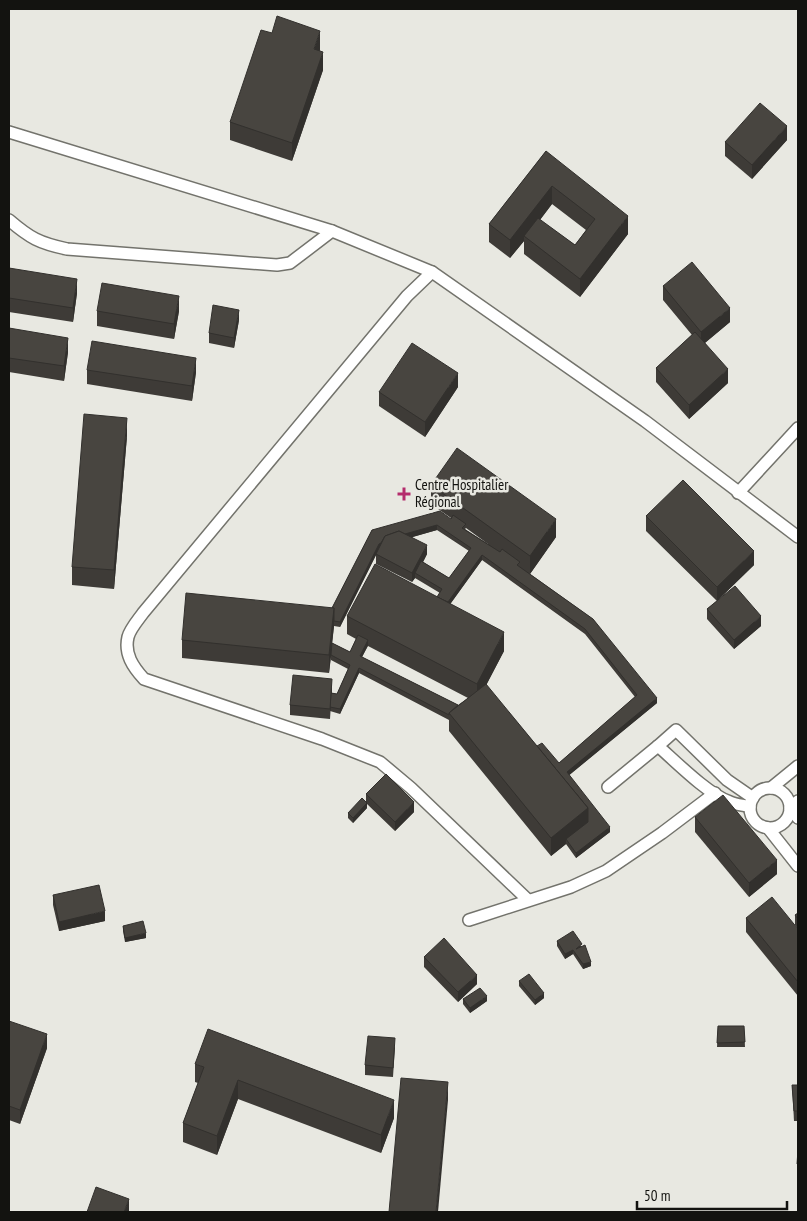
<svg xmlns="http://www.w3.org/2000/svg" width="807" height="1221" font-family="'PT Sans Narrow',sans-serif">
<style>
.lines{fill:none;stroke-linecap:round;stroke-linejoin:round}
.lane-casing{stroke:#73736c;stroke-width:14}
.lane{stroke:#fff;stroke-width:11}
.wall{fill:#3e3b37;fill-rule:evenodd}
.shaded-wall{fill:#32302d}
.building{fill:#484540;stroke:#32302d}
.poi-dot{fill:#b42c6c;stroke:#e8e8e1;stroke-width:2}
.labels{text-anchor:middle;stroke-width:5;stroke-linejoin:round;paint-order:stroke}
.poi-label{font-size:15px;fill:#131310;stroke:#e8e8e1;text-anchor:start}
</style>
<rect width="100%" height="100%" fill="#e8e8e1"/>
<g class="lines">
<defs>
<g id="lane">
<path d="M9 132 332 231 432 272 645 421 798 537"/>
<path d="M9 220C30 238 39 243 67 249L277 265 290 263 332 231"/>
<path d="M432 272 407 296 143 613C138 620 130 629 128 637 124 654 133 667 144 679L322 739 380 762 411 788 528 900"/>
<path d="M738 493 798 428"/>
<path d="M608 787 658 746"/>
<path d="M771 788 798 766"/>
<circle cx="770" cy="808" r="20"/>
<path d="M798 801 790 808 798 818"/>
<path d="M750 807C744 805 737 805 730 802 709 795 676 762 658 746L676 730 727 780 753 798"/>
<path d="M768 828 798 866"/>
<path d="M469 920 571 887 606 871 662 833 715 793"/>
</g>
</defs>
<use href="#lane" class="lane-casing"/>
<use href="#lane" class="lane"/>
</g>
<g class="wall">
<path d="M320 50 323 70 292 161 230 140V122Z"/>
<path d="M787 140 752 179 725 156V142Z"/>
<path d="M546 151 628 234 580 297 524 254V241L510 258 489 242V224ZM552 204 586 230 575 245 540 220Z"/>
<path d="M9 268 77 293 73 322 9 312Z"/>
<path d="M663 286 730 322 705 343 728 383 689 419 656 382V368L692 335 663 300Z"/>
<path d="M97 311H179L174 339 97 326Z"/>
<path d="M239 320 234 348 209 343V333Z"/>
<path d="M9 328 68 352 64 381 9 372Z"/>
<path d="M87 370 196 372 192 401 87 384Z"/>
<path d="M458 387 425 437 379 406V392Z"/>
<path d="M127 436 114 589 72 585V567Z"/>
<path d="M431 485 556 537 530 574 593 619 657 703 569 775 610 832 576 858 566 844 551 856 449 731V720L359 673 340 714 330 711V719L290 715V705L332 688V693L337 694 348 669 331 660V657L329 673 182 658V640L332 608 372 530 451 519V518L431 504ZM466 528 488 544 465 529ZM437 530 469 551 449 578 423 562 427 554 412 537ZM376 555V564L412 582 415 578 440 593 437 597 347 616V634L356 639 350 652 332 643 334 626 340 627ZM482 560 585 634 635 697 559 763 537 746 486 685 504 651 450 604ZM368 646 468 698 458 705 362 657Z"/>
<path d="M646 516 754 565 719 599 761 626 734 649 707 619V609L717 601 646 531Z"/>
<path d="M366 794 414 812 395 831 367 804V808L353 823 348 818V813L366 802Z"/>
<path d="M695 817 777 874 749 897 695 832Z"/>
<path d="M53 895 105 921 59 931 53 905Z"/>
<path d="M798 913V929L795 925V915Z"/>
<path d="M746 918 798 929V996L746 932Z"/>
<path d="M123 926 146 938 125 942 123 931Z"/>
<path d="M557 941 582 946 591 966 583 969 573 954 565 959 557 946Z"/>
<path d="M424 957 477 984 458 1002 424 967Z"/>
<path d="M519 981 544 998 535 1005 519 986Z"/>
<path d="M463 999 487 1001 470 1013 463 1004Z"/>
<path d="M9 1021 47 1048 20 1124 9 1120Z"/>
<path d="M718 1026H744L745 1047H717Z"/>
<path d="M395 1047 393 1077 365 1075V1065Z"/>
<path d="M195 1064 394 1118 381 1153 238 1099 217 1155 183 1142V1123L198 1083 195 1082Z"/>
<path d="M792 1085H798V1121H794Z"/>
<path d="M798 1150V1174H797V1164Z"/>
</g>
<g class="shaded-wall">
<path d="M320 31V50L314 67V49Z"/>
<path d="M323 52V70L292 161V143Z"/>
<path d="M787 126V140L752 179V165Z"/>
<path d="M552 186V204L526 238 524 236V241L510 258V240Z"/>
<path d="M628 216V234L580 297V279Z"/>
<path d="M77 279V293L73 322V308Z"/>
<path d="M179 296V311L174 339V324Z"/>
<path d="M730 308V322L701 346V332Z"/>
<path d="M239 310V320L234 348V338Z"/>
<path d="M68 338V352L64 381V366Z"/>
<path d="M196 358V372L192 401V386Z"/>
<path d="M728 369V383L689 419V405Z"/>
<path d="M458 373V387L425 437V422Z"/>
<path d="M127 418V436L114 589V570Z"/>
<path d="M556 519V537L530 574V556Z"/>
<path d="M437 525V530L399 541 379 549 340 627V622L379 544 399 536Z"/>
<path d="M427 545V554L417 574 415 573V578L412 582V573Z"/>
<path d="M754 551V565L717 601V587Z"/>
<path d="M482 555V560L441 617V612Z"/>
<path d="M334 608V626L329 673V655Z"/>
<path d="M761 616V626L734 649V640Z"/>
<path d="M504 632V651L477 703V684Z"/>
<path d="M368 640V645L360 661V656Z"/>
<path d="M359 668V673L340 714V709Z"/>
<path d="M332 679V688L330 719V709Z"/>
<path d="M657 698V703L567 777V772Z"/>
<path d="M414 802V812L395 831V822Z"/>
<path d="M367 803V808L353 823V818Z"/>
<path d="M588 808V827L566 839V844L551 856V838Z"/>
<path d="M610 827V832L576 858V853Z"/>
<path d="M777 860V874L749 897V883Z"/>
<path d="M105 911V921L59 931V922Z"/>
<path d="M146 933V938L125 942V938Z"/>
<path d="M573 950V954L565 959V954Z"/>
<path d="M591 962V966L583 969V964Z"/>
<path d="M477 975V984L458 1002V992Z"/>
<path d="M544 993V998L535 1005V1000Z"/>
<path d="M487 996V1001L470 1013V1008Z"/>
<path d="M47 1034V1048L20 1124V1110Z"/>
<path d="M238 1080V1099L217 1155V1136Z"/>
<path d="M448 1082V1100L438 1212H436Z"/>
<path d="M394 1100V1118L381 1153V1135Z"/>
<path d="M129 1199V1212H124Z"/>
</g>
<g class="building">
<path d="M277 16 320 31 314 49 323 52 292 143 230 122 261 30 272 33Z"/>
<path d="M760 103 787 126 752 165 725 142Z"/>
<path d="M546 151 628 216 580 279 524 236 538 218 575 245 595 219 552 186 510 240 489 224Z"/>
<path d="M692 262 730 308 701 332 663 286Z"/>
<path d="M9 268 77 279 73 308 9 298Z"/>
<path d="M102 283 179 296 174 324 97 311Z"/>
<path d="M213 305 239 310 234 338 209 333Z"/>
<path d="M9 328 68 338 64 366 9 358Z"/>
<path d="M695 332 728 369 689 405 656 368Z"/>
<path d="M92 341 196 358 192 386 87 370Z"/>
<path d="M412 343 458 373 425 422 379 392Z"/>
<path d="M84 414 127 418 114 570 72 567Z"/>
<path d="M457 448 556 519 530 556 431 485Z"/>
<path d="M683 480 754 551 717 587 646 516Z"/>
<path d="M440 511 451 519 453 515 466 524 462 528 500 552 502 549 520 562 517 565 593 619 657 698 567 772 610 827 576 853 566 839 588 822V808L537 746 542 743 559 763 637 695 585 629 482 555 448 602 437 597 442 589 415 573 421 561 449 578 471 548 437 525 405 534 399 531 385 536 381 543 379 544 340 622 334 621V608H332L372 530Z"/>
<path d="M399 531 427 545 412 573 376 554 385 536Z"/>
<path d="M375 564 504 632 477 684 347 616Z"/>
<path d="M735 586 761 616 734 640 707 609Z"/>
<path d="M186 593 334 608 329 655 182 640Z"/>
<path d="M358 635 368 640 360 656 458 705 449 713V715L359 668 340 709 330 707 331 693 337 694 350 665 331 655 332 643 350 652Z"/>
<path d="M293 675 332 679 330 709 290 705Z"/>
<path d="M486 684 588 808 551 838 449 713Z"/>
<path d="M386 774 414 802 395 822 366 794Z"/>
<path d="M723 795 777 860 749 883 695 817Z"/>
<path d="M362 798 367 803 353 818 348 813Z"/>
<path d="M99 885 105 911 59 922 53 895Z"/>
<path d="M772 897 798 929V982L746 918Z"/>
<path d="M798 913V919L795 915Z"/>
<path d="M143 921 146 933 125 938 123 926Z"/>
<path d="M573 931 582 944 576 949 585 945 591 962 583 964 573 950 565 954 557 941Z"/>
<path d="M444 938 477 975 458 992 424 957Z"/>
<path d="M529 974 544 993 535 1000 519 981Z"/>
<path d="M480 988 487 996 470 1008 463 999Z"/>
<path d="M9 1021 47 1034 20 1110 9 1106Z"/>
<path d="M718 1026H744L745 1042 717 1043Z"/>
<path d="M208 1029 394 1100 381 1135 238 1080 217 1136 183 1123 204 1067 195 1064Z"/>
<path d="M368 1036 395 1038 393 1068 365 1065Z"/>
<path d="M401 1078 448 1082 436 1212H389Z"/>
<path d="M792 1085H798V1111H794Z"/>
<path d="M798 1150V1164H797Z"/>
<path d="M96 1187 129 1199 124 1212H87Z"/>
</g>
<path class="poi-dot" d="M401.5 486.5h5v5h5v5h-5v5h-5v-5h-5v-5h5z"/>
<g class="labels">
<g class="poi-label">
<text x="415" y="490">Centre Hospitalier<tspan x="415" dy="17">Régional</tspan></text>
</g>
</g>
<rect width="807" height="1221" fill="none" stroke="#131310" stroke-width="20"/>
<path d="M637 1201v8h150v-8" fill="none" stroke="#131310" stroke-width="2.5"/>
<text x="644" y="1201" font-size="15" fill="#131310" stroke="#e8e8e1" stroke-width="4" paint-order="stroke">50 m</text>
</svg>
